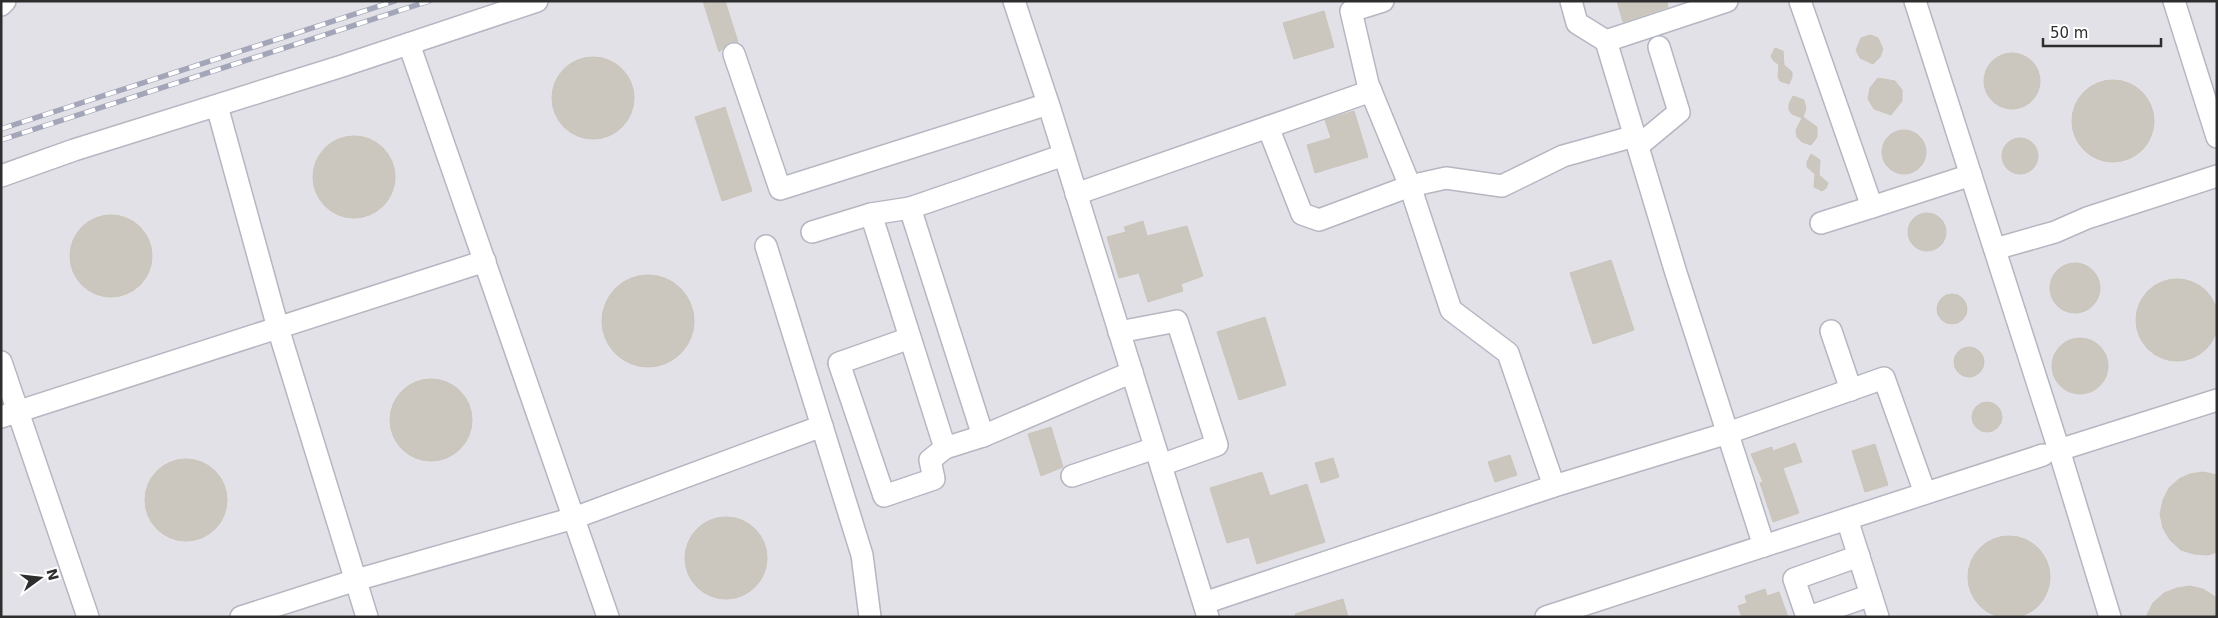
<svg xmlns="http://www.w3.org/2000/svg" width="2218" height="618" font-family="'DejaVu Sans',sans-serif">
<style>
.industrial{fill:#e3e1e8}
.building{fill:#cbc7bf;stroke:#cbc5ba}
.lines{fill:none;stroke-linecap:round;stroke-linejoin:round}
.minor-casing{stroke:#b4b7c1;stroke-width:24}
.minor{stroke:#fff;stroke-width:21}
.rail-casing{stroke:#a3a6b8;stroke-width:5.5}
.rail{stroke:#fff;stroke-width:4;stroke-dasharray:11;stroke-linecap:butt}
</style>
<rect width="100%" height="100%" fill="#efe9e1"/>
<rect class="industrial" x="1" y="1" width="2216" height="616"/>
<g class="building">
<path d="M703 1H725L738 42H730L719 52Z"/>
<path d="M1617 1H1667L1668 7 1623 22Z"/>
<path d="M1324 11 1334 47 1294 59 1283 23Z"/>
<path d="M1870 35 1878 38 1883 49 1880 57 1873 64 1860 58 1856 50 1861 38Z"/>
<path d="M1775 48 1783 51 1784 65 1792 72V77L1789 84 1780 81 1778 77 1779 65 1773 60 1771 56Z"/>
<circle cx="2012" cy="81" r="28"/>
<circle cx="593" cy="98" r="41"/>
<path d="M1878 78 1895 81 1902 90V101L1891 115 1874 109 1868 99 1870 88Z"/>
<circle cx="2113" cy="121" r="41"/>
<path d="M1793 96 1804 100 1806 109 1803 117 1817 127V137L1811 145 1802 142 1797 137 1796 130 1802 118 1792 114 1789 110V104Z"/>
<path d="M725 107 752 191 722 201 695 117Z"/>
<path d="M1354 111 1368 157 1315 173 1307 145 1331 138 1325 120Z"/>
<circle cx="1904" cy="152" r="22"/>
<circle cx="354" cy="177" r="41"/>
<circle cx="2020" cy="156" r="18"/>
<path d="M1811 154 1820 160 1819 175 1828 183 1826 188 1822 191 1814 187 1815 174 1807 167V162Z"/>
<circle cx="1927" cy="232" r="19"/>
<circle cx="111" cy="256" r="41"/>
<path d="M1143 221 1147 236 1187 226 1203 276 1181 284 1183 291 1148 302 1139 273 1119 278 1107 237 1126 232 1124 227Z"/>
<path d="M1611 260 1634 330 1593 344 1570 273Z"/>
<circle cx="2075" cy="288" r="25"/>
<circle cx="648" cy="321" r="46"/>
<circle cx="2177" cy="320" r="41"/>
<circle cx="1952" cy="309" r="15"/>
<path d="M1265 317 1286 385 1239 400 1217 332Z"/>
<circle cx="2080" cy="366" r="28"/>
<circle cx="1969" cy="362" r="15"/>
<circle cx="431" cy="420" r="41"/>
<circle cx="1987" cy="417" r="15"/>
<path d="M1051 427 1063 467 1041 476 1028 434Z"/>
<path d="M1795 443 1802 462 1783 468 1799 513 1773 522 1760 483 1763 482 1751 454 1772 447 1773 451Z"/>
<path d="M1875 444 1888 485 1865 492 1852 451Z"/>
<path d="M1510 455 1517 475 1495 482 1488 462Z"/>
<path d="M1333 458 1339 477 1321 483 1315 463Z"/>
<circle cx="186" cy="500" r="41"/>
<path d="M1262 472 1270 496 1307 484 1325 542 1257 564 1249 537 1227 543 1210 488Z"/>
<path d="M2203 472 2217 475V552L2208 555 2194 554 2181 550 2170 540 2163 528 2160 514 2163 500 2169 488 2179 479 2190 474Z"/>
<circle cx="726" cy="558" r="41"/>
<circle cx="2009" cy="577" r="41"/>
<path d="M2190 586 2203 589 2217 598V617H2146L2153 603 2164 593 2177 588Z"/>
<path d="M1765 589 1767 596 1779 592 1788 617H1742L1738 606 1747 603 1745 596Z"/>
<path d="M1343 599 1348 617H1296L1295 614Z"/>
</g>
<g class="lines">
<defs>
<g id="minor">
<path d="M1014 1 1050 109 1208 617"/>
<path d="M1383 1 1351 11 1368 84 1410 186 1451 310 1508 353 1554 486 1728 433 1884 378 1925 493"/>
<path d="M1571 1 1577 23 1606 41 1676 273 1764 546"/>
<path d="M1800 1 1872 207 1971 175"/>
<path d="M1915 1 2059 450 2110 617"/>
<path d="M2174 1 2217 137"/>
<path d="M1 5 5 1"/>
<path d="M1606 41 1727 1"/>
<path d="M409 44 608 617"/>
<path d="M734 54 780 189 1048 104"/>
<path d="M217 106 278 328 367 617"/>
<path d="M1268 127 1302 214 1319 220 1410 186 1446 178 1502 186 1563 156 1635 136"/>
<path d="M1638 146 1679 112 1659 47"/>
<path d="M1064 155 910 208 983 436 1132 372"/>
<path d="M1 176 74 150 339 67 537 1"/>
<path d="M1076 194 1371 91"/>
<path d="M910 208 871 214 945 448 983 436"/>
<path d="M1821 223 1872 207"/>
<path d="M812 232 871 214"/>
<path d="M766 246 862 555 870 617"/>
<path d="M1995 249 2055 232 2087 218 2217 176"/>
<path d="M1831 331 1851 390"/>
<path d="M1119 332 1177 321 1217 445 1161 465"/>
<path d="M910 338 839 363 884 496 934 479 930 460 945 448"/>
<path d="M1 362 88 617"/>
<path d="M1 417 485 261"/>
<path d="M2059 450 2217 400"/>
<path d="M1072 476 1155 448"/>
<path d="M1847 519 1878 617"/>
<path d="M1204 603 1554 486"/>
<path d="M241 617 356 580 574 518 822 426"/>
<path d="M1546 617 2043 455"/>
<path d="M1807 617 1794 579 1859 556"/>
<path d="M1809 617 1871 595"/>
</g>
</defs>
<use href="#minor" class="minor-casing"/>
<use href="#minor" class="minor"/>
<defs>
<g id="rail">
<path d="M1 129 395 1"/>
<path d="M1 140 429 1"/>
</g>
</defs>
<use href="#rail" class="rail-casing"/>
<use href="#rail" class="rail"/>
</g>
<rect width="2218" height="618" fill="none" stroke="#2e2e2e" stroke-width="5"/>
<g transform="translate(40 578) rotate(75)" stroke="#ffffff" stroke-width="4" paint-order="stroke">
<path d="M0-4L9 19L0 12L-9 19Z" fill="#2e2e2e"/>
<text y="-8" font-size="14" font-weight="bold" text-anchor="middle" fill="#2e2e2e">N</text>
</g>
<path d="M2043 38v8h118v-8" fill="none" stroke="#2e2e2e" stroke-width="2.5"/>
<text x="2050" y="38" font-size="15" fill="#2e2e2e" stroke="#ffffff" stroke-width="4" paint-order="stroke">50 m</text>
</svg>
